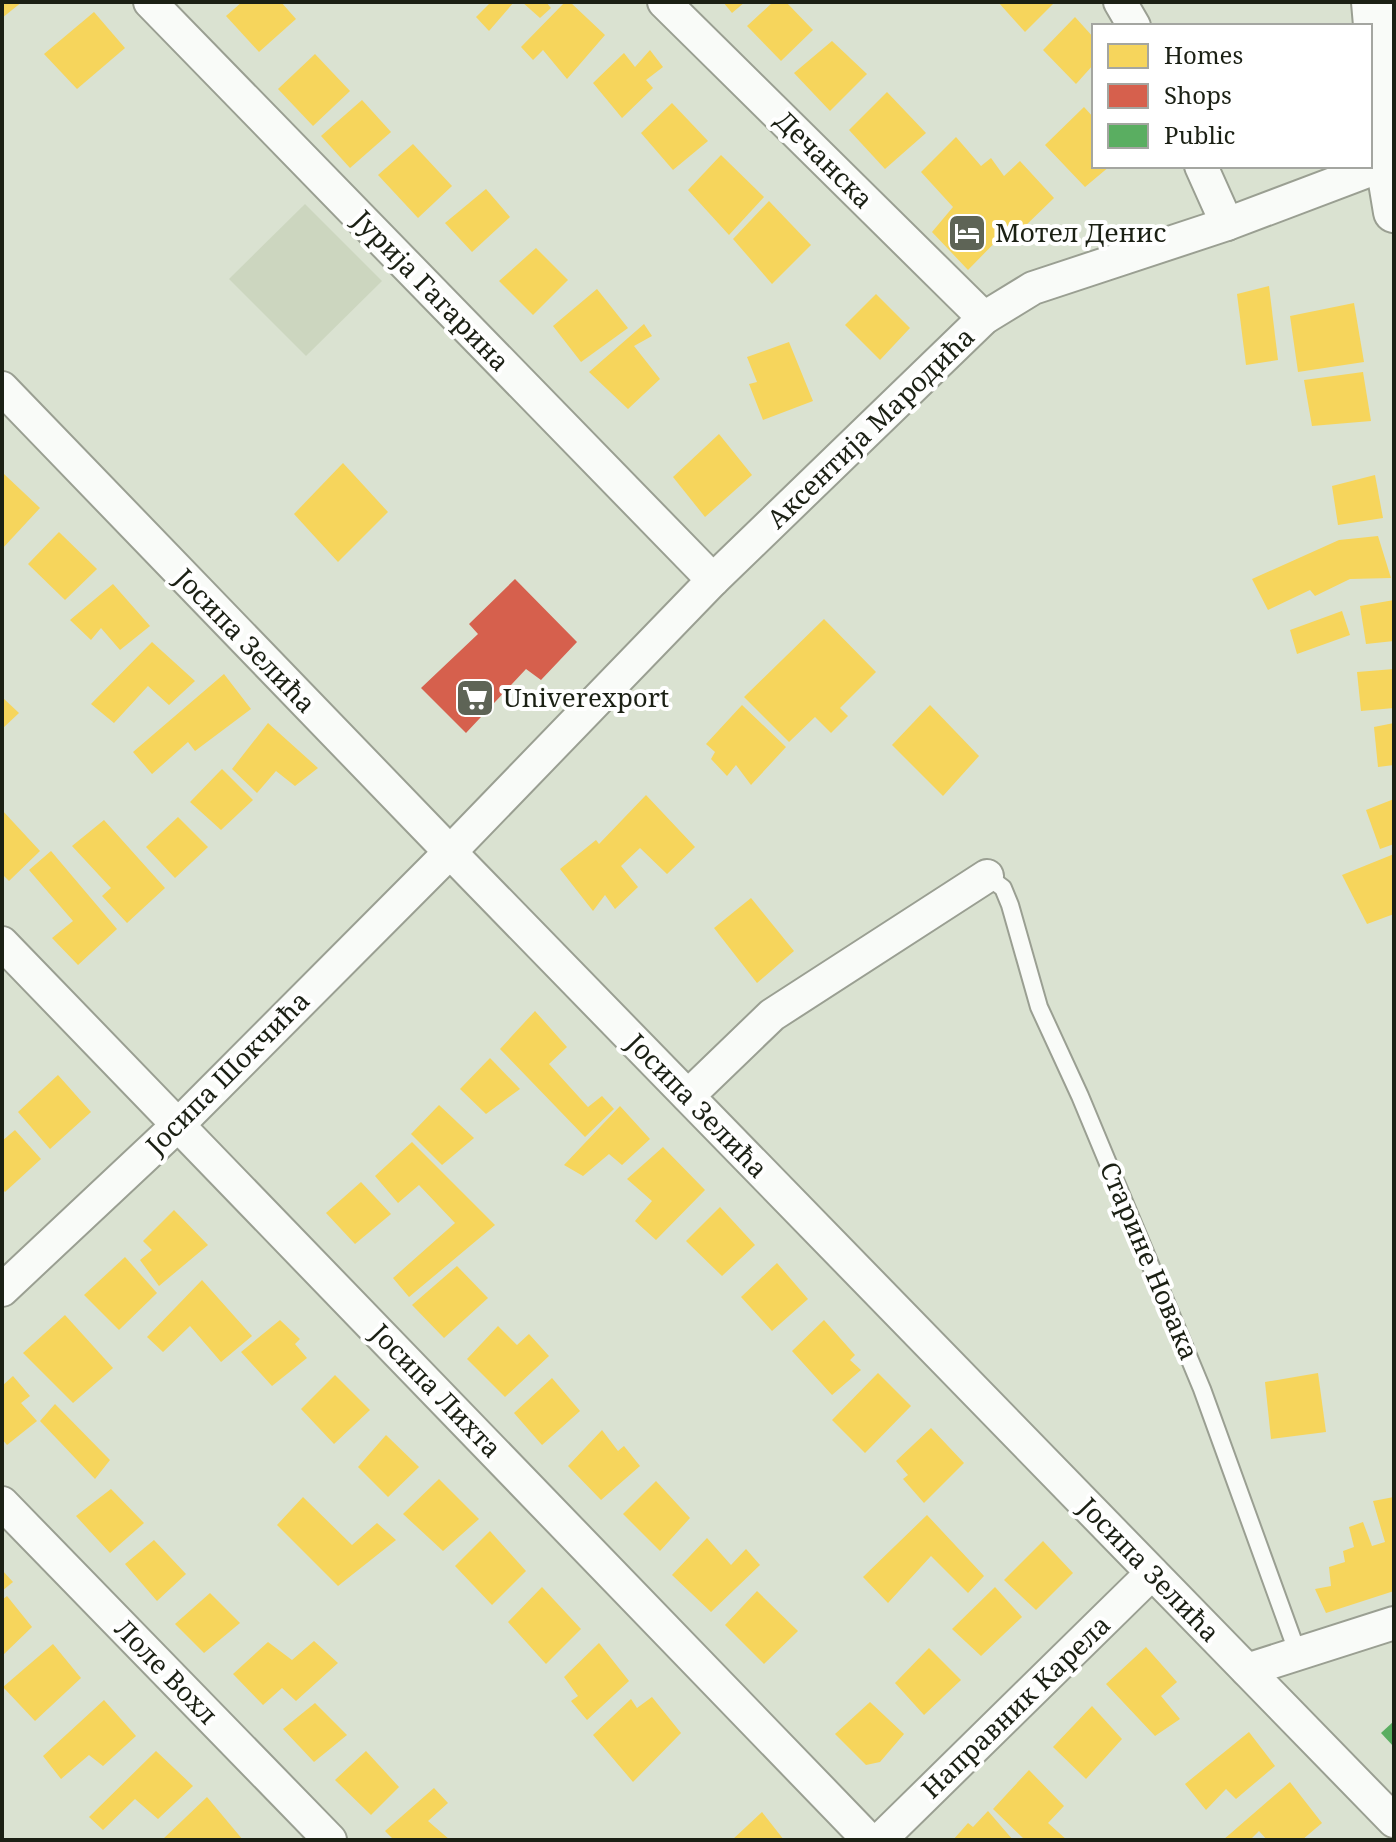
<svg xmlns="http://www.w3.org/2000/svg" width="1396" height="1842" font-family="'Noto Serif',serif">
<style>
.green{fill:#ccd6bf}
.homes{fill:#f6d55c}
.shops{fill:#d6604d}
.public{fill:#5aae61}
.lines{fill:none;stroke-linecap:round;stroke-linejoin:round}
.service-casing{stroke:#9a9f92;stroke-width:20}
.minor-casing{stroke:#9a9f92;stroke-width:36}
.tertiary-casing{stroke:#9a9f92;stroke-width:44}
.service{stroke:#f9fbf8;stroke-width:16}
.minor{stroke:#f9fbf8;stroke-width:32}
.tertiary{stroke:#f9fbf8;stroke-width:40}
.labels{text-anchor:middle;stroke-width:8;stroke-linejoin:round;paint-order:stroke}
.street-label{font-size:26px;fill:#1b2014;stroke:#fff}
.poi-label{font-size:26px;fill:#1b2014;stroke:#fff;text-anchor:start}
</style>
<rect width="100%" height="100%" fill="#dae2d1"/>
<path class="green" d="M305 204 382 281 306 356 229 279Z"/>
<g class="homes">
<path d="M2 2H22L2 18Z"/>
<path d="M242 2H281L296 19 259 52 226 16Z"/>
<path d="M491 2H514L489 31 476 17Z"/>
<path d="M522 2H546L551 8 540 18Z"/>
<path d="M565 2H570L605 35 567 79 543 50 533 60 521 47Z"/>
<path d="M723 2H745L732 13Z"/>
<path d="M773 2H786L813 30 781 61 747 26Z"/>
<path d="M998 2H1055L1025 32Z"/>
<path d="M94 12 125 48 77 89 44 54Z"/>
<path d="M1075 17 1094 38V64L1076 84 1043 50Z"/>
<path d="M832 41 867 74 830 111 794 73Z"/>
<path d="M650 50 663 67 646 80 653 88 622 118 593 83 624 53 635 67Z"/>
<path d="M315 54 350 91 313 126 278 89Z"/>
<path d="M887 92 926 133 885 169 849 130Z"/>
<path d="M362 100 391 132 350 168 321 136Z"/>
<path d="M672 103 708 141 673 170 641 133Z"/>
<path d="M1084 107 1094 118V166H1110L1085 187 1045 145Z"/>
<path d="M956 137 981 166 991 158 1004 176 1020 161 1054 198 1020 231 1011 226 968 270 932 232 953 207 921 172Z"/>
<path d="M413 144 452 186 418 218 378 175Z"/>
<path d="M721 155 764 197 729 235 688 190Z"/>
<path d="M486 189 510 217 472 252 445 223Z"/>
<path d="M769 201 811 245 772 284 733 239Z"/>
<path d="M536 248 568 280 533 315 499 281Z"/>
<path d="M1269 286 1278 360 1246 365 1237 294Z"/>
<path d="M597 289 628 328 581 362 553 326Z"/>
<path d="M876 294 910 328 880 360 845 325Z"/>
<path d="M1354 303 1364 362 1298 372 1290 316Z"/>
<path d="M644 324 652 336 634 346 660 379 628 409 589 372Z"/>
<path d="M789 342 813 401 763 420 749 384 757 382 747 357Z"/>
<path d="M1363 372 1371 421 1312 426 1304 380Z"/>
<path d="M719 434 752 475 705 517 673 477Z"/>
<path d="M343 463 388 512 338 562 294 514Z"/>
<path d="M4 474 40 508 2 549V476Z"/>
<path d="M1375 475 1383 518 1338 525 1332 486Z"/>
<path d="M59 532 97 569 65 600 28 564Z"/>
<path d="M1378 536 1391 578 1350 579 1315 596 1310 590 1268 610 1252 579 1339 540Z"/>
<path d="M113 584 150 626 120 650 101 628 91 640 70 620Z"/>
<path d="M1394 600V641L1366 644 1360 606Z"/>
<path d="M1342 611 1350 635 1297 654 1290 630Z"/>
<path d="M824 619 876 672 840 708 848 716 831 733 815 717 789 742 744 697Z"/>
<path d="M152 642 195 681 169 705 148 686 114 723 91 704Z"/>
<path d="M1394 669V708L1361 711 1357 672Z"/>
<path d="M224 674 251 709 195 751 188 742 152 774 133 752Z"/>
<path d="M2 697 19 713 2 729Z"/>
<path d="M742 705 786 747 751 785 736 765 727 776 711 759 715 752 706 744Z"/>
<path d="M930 705 979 756 943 796 892 745Z"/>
<path d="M268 723 318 768 295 786 276 771 257 793 232 769Z"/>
<path d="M1394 723V765L1378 767 1374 727Z"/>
<path d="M222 769 253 800 221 830 190 802Z"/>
<path d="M646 795 695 847 667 874 640 848 621 866 638 887 615 909 605 895 593 911 560 869 596 840 599 844Z"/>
<path d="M1394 799V844L1380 849 1366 810Z"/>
<path d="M2 810 40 851 9 881 2 874Z"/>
<path d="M178 817 208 847 175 878 146 847Z"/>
<path d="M104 820 165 888 127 923 102 896 111 888 72 846Z"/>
<path d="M51 851 117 929 78 965 52 938 73 921 29 870Z"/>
<path d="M1394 854V914L1367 924 1342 875Z"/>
<path d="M751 898 794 951 757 983 714 928Z"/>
<path d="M535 1011 567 1047 549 1064 588 1107 602 1096 614 1109 585 1137 500 1049Z"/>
<path d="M490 1058 520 1089 486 1114 460 1089Z"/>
<path d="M58 1075 91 1112 50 1149 18 1112Z"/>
<path d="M439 1105 474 1138 442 1165 411 1134Z"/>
<path d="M620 1106 650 1139 622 1165 609 1154 583 1176 564 1165Z"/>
<path d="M15 1130 41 1159 5 1192 2 1189V1141Z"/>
<path d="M412 1142 495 1225 409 1297 393 1278 455 1223 419 1185 398 1203 375 1176Z"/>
<path d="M663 1147 705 1190 656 1240 635 1221 652 1201 627 1179Z"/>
<path d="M361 1182 391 1214 355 1244 326 1213Z"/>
<path d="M720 1207 755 1245 722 1276 686 1241Z"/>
<path d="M174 1210 208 1245 159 1286 140 1260 152 1250 143 1241Z"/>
<path d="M125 1257 157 1293 119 1330 84 1295Z"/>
<path d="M777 1263 808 1299 772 1331 741 1297Z"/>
<path d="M457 1266 488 1298 444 1338 412 1305Z"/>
<path d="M202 1280 252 1336 221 1362 190 1326 163 1352 147 1337Z"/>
<path d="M65 1315 113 1368 73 1403 23 1353Z"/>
<path d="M280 1320 300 1339 295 1344 307 1358 272 1386 241 1352Z"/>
<path d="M824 1320 855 1355 850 1360 861 1370 832 1395 792 1351Z"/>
<path d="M498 1326 517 1345 529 1334 549 1356 505 1397 467 1359Z"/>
<path d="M878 1373 911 1406 865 1453 832 1420Z"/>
<path d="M1318 1373 1326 1432 1271 1439 1265 1382Z"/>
<path d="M335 1375 370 1410 334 1444 301 1409Z"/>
<path d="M13 1376 30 1396 21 1403 37 1421 7 1445 2 1439V1386Z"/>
<path d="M552 1378 580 1411 542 1445 514 1413Z"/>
<path d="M55 1404 110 1460 95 1479 40 1421Z"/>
<path d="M931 1428 964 1463 924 1503 903 1479 908 1475 896 1461Z"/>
<path d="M602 1430 618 1451 624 1446 640 1466 601 1500 568 1466Z"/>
<path d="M386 1435 419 1467 388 1497 358 1467Z"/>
<path d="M439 1479 479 1519 443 1551 403 1514Z"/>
<path d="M656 1481 690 1518 660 1551 623 1514Z"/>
<path d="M111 1489 144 1523 110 1553 76 1516Z"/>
<path d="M303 1497 352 1545 377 1523 396 1540 338 1586 277 1525Z"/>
<path d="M1394 1497V1591L1326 1613 1315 1589 1331 1586 1329 1567 1345 1562 1343 1551 1354 1547 1349 1527 1363 1522 1372 1546 1385 1542 1373 1501Z"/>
<path d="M927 1515 984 1576 968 1593 931 1556 888 1603 863 1577Z"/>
<path d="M490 1531 526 1571 492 1605 455 1566Z"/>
<path d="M707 1538 731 1565 746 1549 760 1565 711 1612 672 1575Z"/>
<path d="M154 1540 186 1574 157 1601 125 1564Z"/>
<path d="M1043 1541 1073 1573 1036 1610 1004 1580Z"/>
<path d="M2 1570 13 1582 2 1591Z"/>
<path d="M542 1587 581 1629 546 1664 508 1622Z"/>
<path d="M995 1587 1022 1617 981 1656 952 1629Z"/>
<path d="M757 1591 798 1631 764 1664 725 1625Z"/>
<path d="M210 1593 240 1623 204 1653 175 1624Z"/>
<path d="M7 1596 32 1627 2 1656V1600Z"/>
<path d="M314 1641 338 1663 296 1701 282 1688 263 1705 233 1674 268 1642 292 1660Z"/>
<path d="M599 1643 629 1681 587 1720 571 1701 578 1696 564 1677Z"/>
<path d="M53 1644 81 1678 35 1721 3 1687Z"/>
<path d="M1146 1647 1177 1682 1161 1696 1180 1719 1155 1736 1106 1684Z"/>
<path d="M929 1648 961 1680 924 1715 895 1683Z"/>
<path d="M652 1697 681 1733 633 1782 593 1735 631 1699 637 1708Z"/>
<path d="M104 1700 136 1736 103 1766 89 1755 61 1779 43 1756Z"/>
<path d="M870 1702 904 1734 880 1762 866 1765 835 1734Z"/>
<path d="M315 1703 347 1735 314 1762 283 1729Z"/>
<path d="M1092 1706 1122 1739 1086 1779 1053 1747Z"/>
<path d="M1249 1732 1275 1766 1236 1799 1226 1789 1206 1810 1185 1784Z"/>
<path d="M156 1751 193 1786 158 1819 135 1799 103 1830 89 1817Z"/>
<path d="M366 1751 399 1787 371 1815 335 1780Z"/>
<path d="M1029 1770 1064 1806 1048 1823 1067 1840H1025L993 1809Z"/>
<path d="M1290 1782 1322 1823 1302 1840H1267L1259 1831 1250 1840H1223Z"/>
<path d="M434 1788 448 1803 428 1821 450 1840H394L385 1831Z"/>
<path d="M207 1797 243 1840H162Z"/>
<path d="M988 1811 1013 1840H953L968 1823 973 1827Z"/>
<path d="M762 1812 784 1840H732Z"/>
</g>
<path class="shops" d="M515 579 577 642 541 680 526 669 466 733 421 688 478 634 469 624Z"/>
<path class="public" d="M1394 1721V1747L1381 1733Z"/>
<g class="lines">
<defs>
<path id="service" d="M987 876 1003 888 1010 905 1039 1007 1080 1096 1202 1389 1298 1654"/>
<g id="minor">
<path d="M150 2 713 580"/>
<path d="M664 2 984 318"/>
<path d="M1120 2 1134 26"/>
<path d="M1201 166 1227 224"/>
<path d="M2 388 450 852 1394 1821"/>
<path d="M2 943 869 1840"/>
<path d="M688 1096 772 1015 987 876"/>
<path d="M2 1290 179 1124 450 852 713 580 984 318 1033 288 1227 224 1394 161"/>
<path d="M2 1503 330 1840"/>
<path d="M1247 1670 1394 1623"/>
<path d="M880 1840 1152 1573"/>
</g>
<path id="tertiary" d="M1372 2 1386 164 1394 212"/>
</defs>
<use href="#service" class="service-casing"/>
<use href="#minor" class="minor-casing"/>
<use href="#tertiary" class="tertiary-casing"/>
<use href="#service" class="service"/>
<use href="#minor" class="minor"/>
<use href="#tertiary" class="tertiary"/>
</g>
<defs>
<symbol id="hotel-square" viewBox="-11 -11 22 22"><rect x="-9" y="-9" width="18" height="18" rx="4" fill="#5e6456" stroke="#fff"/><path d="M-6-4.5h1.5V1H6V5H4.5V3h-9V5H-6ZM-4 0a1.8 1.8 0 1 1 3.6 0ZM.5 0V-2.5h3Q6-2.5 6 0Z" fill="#fff"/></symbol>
<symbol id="supermarket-square" viewBox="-11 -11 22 22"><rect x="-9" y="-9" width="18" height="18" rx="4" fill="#5e6456" stroke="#fff"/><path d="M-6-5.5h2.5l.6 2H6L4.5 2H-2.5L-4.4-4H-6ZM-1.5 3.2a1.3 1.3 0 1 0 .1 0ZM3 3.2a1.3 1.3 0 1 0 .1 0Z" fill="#fff"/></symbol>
</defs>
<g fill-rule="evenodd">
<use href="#hotel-square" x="945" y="211" width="44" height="44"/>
<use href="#supermarket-square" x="453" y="676" width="44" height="44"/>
</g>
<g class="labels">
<g class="street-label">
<text transform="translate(824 160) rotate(45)" y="9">Дечанска</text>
<text transform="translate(431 291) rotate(46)" y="9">Јурија Гагарина</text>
<text transform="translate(871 428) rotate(-44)" y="9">Аксентија Мародића</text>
<text transform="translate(245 641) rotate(46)" y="9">Јосипа Зелића</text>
<text transform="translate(228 1073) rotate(-45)" y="9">Јосипа Шокчића</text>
<text transform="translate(697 1106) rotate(46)" y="9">Јосипа Зелића</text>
<text transform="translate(1149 1261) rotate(67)" y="9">Старине Новака</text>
<text transform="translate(436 1391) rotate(46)" y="9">Јосипа Лихта</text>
<text transform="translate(1149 1570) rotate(46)" y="9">Јосипа Зелића</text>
<text transform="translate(166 1672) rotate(46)" y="9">Лоле Вохл</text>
<text transform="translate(1016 1707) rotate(-44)" y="9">Направник Карела</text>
</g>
<g class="poi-label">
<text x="995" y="242">Мотел Денис</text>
<text x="503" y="707">Univerexport</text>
</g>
</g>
<rect width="1396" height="1842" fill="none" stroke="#1b2014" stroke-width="8"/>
<rect x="1092" y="24" width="280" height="144" fill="#ffffff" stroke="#a4a6a1" stroke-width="2"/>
<rect x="1108" y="44" width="40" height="24" fill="#f6d55c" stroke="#a4a6a1" stroke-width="2"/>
<text x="1164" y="64" font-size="24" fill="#1b2014">Homes</text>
<rect x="1108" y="84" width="40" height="24" fill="#d6604d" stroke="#a4a6a1" stroke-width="2"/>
<text x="1164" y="104" font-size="24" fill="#1b2014">Shops</text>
<rect x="1108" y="124" width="40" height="24" fill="#5aae61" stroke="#a4a6a1" stroke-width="2"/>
<text x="1164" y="144" font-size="24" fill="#1b2014">Public</text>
</svg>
